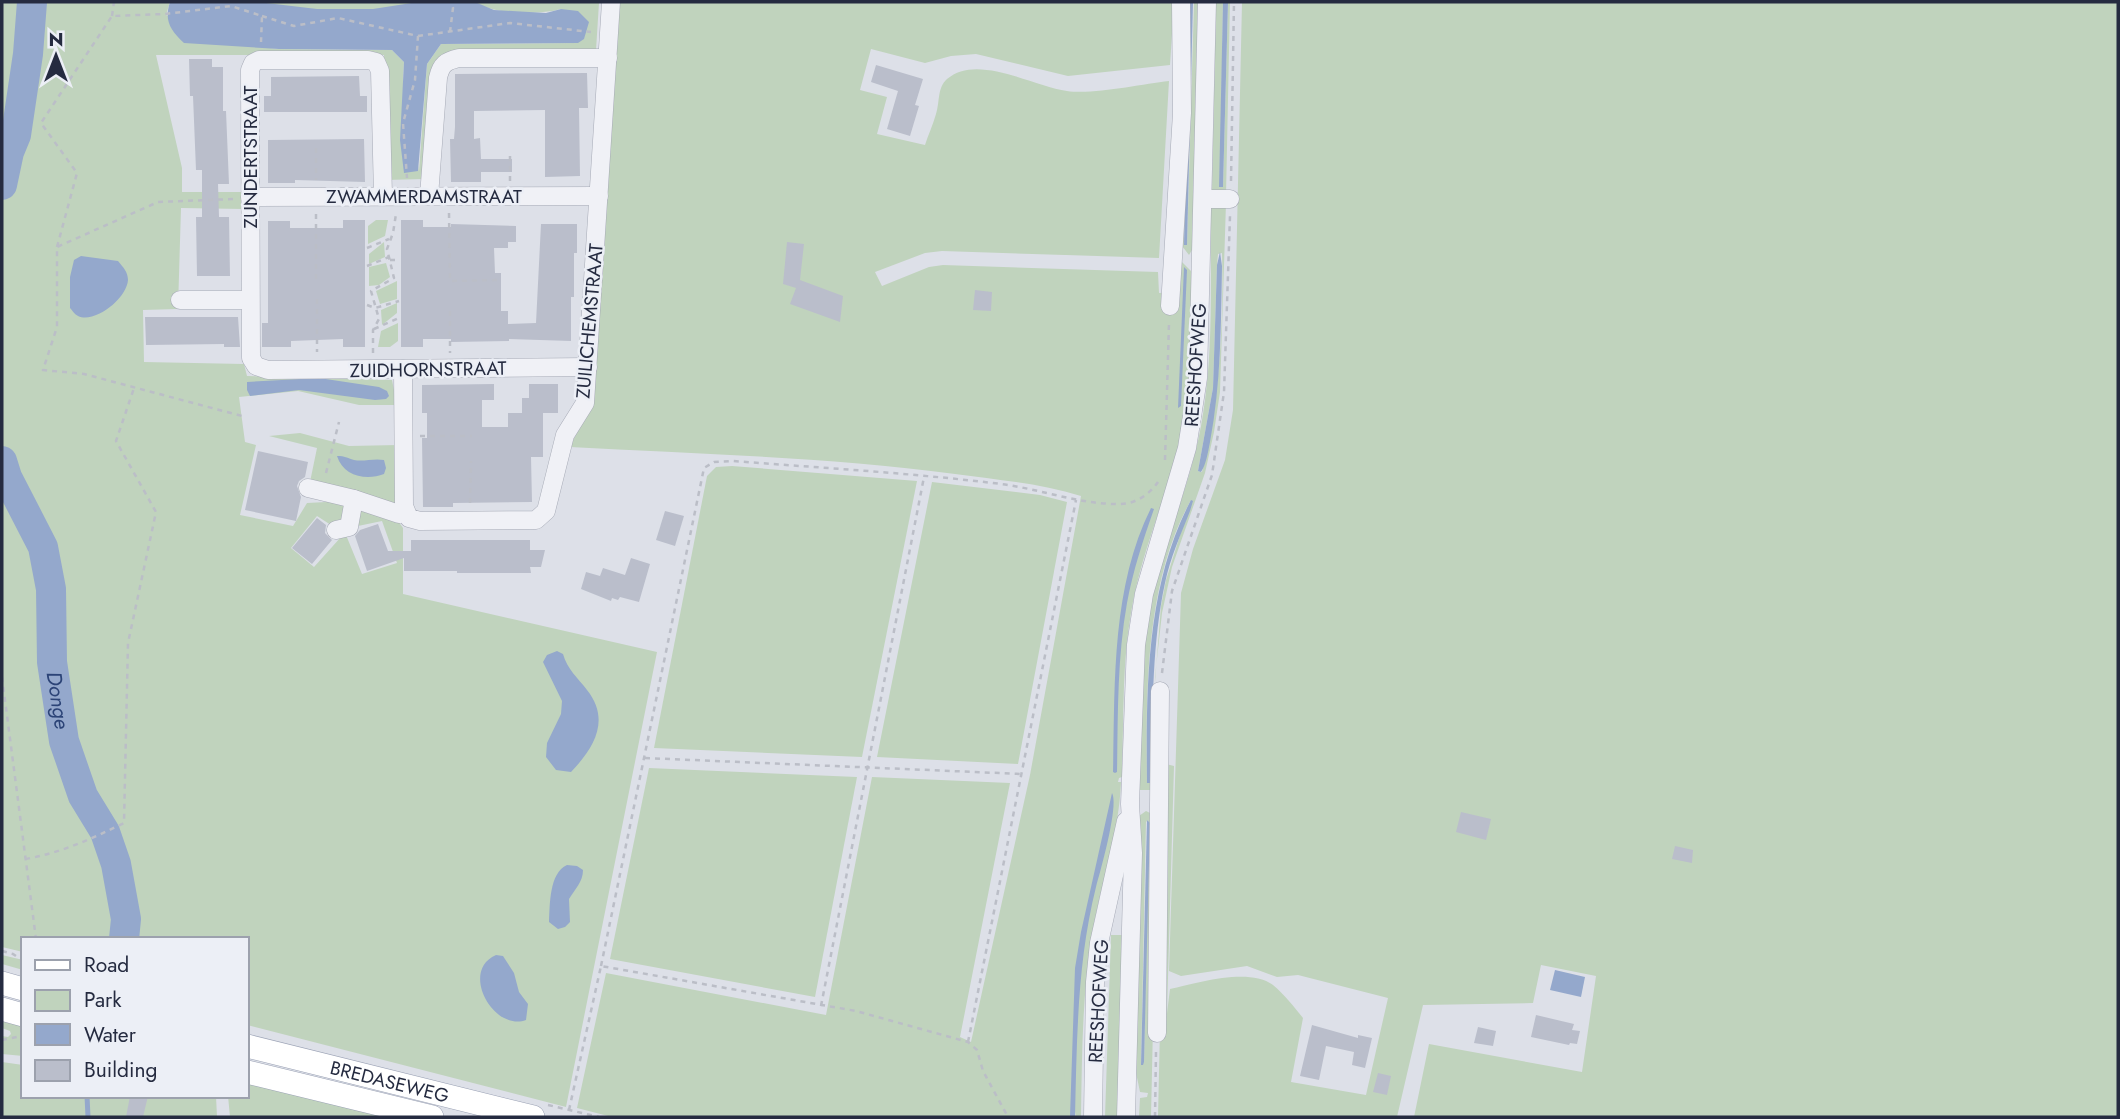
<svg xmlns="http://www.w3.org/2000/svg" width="2120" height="1119" font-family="Jost,sans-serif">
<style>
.green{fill:#c0d3bd;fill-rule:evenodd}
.water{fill:#94a8cc}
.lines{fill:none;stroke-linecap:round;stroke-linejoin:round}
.stream{stroke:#94a8cc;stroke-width:5}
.river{stroke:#94a8cc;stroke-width:30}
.building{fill:#babecb}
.minor-casing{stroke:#a6aab6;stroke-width:19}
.major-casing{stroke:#9ba2b5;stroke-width:24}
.path{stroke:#bbbec7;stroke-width:2.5;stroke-dasharray:5 5;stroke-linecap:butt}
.minor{stroke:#f0f1f6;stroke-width:18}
.major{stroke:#fff;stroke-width:23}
.labels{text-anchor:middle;stroke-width:5;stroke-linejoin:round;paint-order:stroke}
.street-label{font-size:19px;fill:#252b40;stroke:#eceff6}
.water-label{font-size:21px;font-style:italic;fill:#2c4477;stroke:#eceff6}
</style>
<rect width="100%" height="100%" fill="#dde0e8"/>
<g class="green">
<path d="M2 2H170L166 15 234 44 279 49 392 50 404 62 403 81 419 171 427 64 441 44 578 43 561 9C539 15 495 15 475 2L599 3 596 50 448 52 424 179 386 180 384 55H156L182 168V192H243V209L181 208 178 309 143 310 144 362 244 364 247 376 392 380 397 405H359L298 391 239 397 245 442 256 445 240 515 293 526 307 503 346 501 347 525 334 527 317 516 291 548 314 567 341 537 346 535 362 574 397 563 382 521 358 526V505L396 518 403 528V594L657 652 566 1107 247 1025V939H23V952L2 947Z"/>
<path d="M258 2H418C383 16 296 10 258 2Z"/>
<path d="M619 2H1174L1170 65 1068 76 976 54 951 56 925 63 871 49 860 90 887 97 877 134 925 145C928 135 933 125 936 114 940 102 937 88 947 79 977 53 1032 86 1067 91 1093 95 1141 84 1169 81L1159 258 942 251 925 253 875 272 882 286 929 267 943 265 1158 272 1159 293 1178 292 1181 261 1192 272C1191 331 1192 391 1178 448 1164 504 1140 556 1131 613 1122 664 1124 716 1122 768V777L1119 778 1118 782H1121C1119 833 1102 880 1093 930 1082 992 1082 1054 1081 1117H1075L1076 1112 1074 1117H612L577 1108 606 973 826 1015 872 777 1010 783 960 1037 971 1042 1030 775 1081 496C1040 483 997 480 955 474 827 457 698 454 570 447L591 403Z"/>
<path d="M1189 2 1184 245H1187L1194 2H1198L1192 250 1189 255 1179 242Z"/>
<path d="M1216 2H1223L1220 187H1223L1228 2H1230L1226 195 1212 192Z"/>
<path d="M1242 2H2118V1117H1414L1429 1044 1582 1072 1596 976 1541 965 1533 1003 1423 1005 1397 1117H1158L1166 764 1174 766 1167 1013 1170 989C1196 983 1250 967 1273 985 1284 994 1294 1007 1303 1018L1291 1082 1366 1095 1388 998 1298 975 1277 977 1247 966 1181 976 1169 971 1181 593 1193 549 1225 460 1233 410Z"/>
<path d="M1226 203 1220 392 1214 432 1205 473 1172 567 1162 613 1155 677 1154 790H1139C1143 723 1138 654 1154 588 1169 529 1194 475 1203 414 1214 346 1210 275 1211 206ZM1222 253C1224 327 1219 400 1202 472L1198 471 1213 388 1217 265 1218 254ZM1191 500 1166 580 1161 606 1147 783C1146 691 1145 582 1191 500Z"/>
<path d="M376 220H388L385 236 368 244V226Z"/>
<path d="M384 242 385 257 369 264V254Z"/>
<path d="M386 263 390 277 379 285 369 286V267Z"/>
<path d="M397 281V299L380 304 376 291Z"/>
<path d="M397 303V313L382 325 381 310Z"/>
<path d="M398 323V341L390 347H378L381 331Z"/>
<path d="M300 433 349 446 398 445V506L310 482 317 448 269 436Z"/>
<path d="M732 466 917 481 862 757 654 748 707 476 716 467Z"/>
<path d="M932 482 1040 495 1067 502 1018 764 877 757Z"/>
<path d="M649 768 857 777 815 997 610 959Z"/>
<path d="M1146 811 1150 813 1153 1026 1151 1117H1139L1140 1098 1147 1097 1148 1093 1140 1092 1133 1058 1139 816ZM1148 820 1144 1062 1141 1065 1146 822Z"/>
<path d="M1111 935H1124L1120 1117H1105Z"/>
<path d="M2 955 23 960V970L2 964Z"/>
<path d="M2 1018 23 1024V1056L2 1054V1036L8 1037 11 1034 10 1031 2 1028Z"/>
<path d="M2 1062 23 1065V1096H216L217 1117H2Z"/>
<path d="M247 1081 391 1117H230L228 1096H247Z"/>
</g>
<g class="water">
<path d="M170 2H258L317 9H373L418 2H475L494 10 546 13 561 9 578 11 589 22 584 39 578 43 441 44 427 64 418 171 404 173 400 140 404 62 392 50 279 49 184 43C170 30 164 20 170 2Z"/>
<path d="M1189 2H1193L1187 245H1184Z"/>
<path d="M1223 2H1228L1223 187H1219Z"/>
<path d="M1220 252 1222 266C1221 325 1221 384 1210 442 1208 452 1206 465 1201 472L1198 471 1213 388 1217 265Z"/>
<path d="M81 256 118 261C123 267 128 272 128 280 127 298 95 324 78 316 74 314 72 310 70 308V277L74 260Z"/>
<path d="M1184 267 1187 270 1181 406 1178 408Z"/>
<path d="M319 378 379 387 387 391 389 396 386 399 375 400 299 390 250 396 247 390V382Z"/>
<path d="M337 456C345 456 347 458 354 460 364 462 373 458 384 460L386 468 384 474C366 481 343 476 337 456Z"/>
<path d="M1191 500 1193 501 1190 511C1181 534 1170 558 1165 583 1151 648 1153 717 1151 783H1147C1146 689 1146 585 1191 500Z"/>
<path d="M1151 508 1154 509C1143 540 1133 571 1127 603 1117 659 1118 716 1117 772L1115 773 1113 772C1115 685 1111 588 1151 508Z"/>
<path d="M557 651 563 654C567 669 578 678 587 690 611 720 594 748 571 772L556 770 546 757 547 743 561 714 562 701 543 662 547 655Z"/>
<path d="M1112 793C1119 805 1101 869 1096 887 1077 963 1077 1039 1075 1117H1070L1075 968 1081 932Z"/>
<path d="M1147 820 1150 823 1144 1062 1143 1065H1141Z"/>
<path d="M567 865 577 866 583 870C583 882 575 889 569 899L570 922 565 927 558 929 549 922C550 905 549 873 567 865Z"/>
<path d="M496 955 503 956 514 973 519 992 528 1004 526 1020C494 1032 459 971 496 955Z"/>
<path d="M1555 970 1585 977 1581 997 1550 990Z"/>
</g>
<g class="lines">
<path class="stream" d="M87 1096 88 1117"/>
<g class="river">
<path d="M2 185 9 152 16 135 28 54 32 2"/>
<path id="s1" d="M2 461 7 477 43 547 51 589 52 662 64 741 83 796 105 832 116 864 126 919 124 939"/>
</g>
</g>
<g class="building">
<path d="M189 59H212V67H223V111H226L229 184H218L219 217H229L230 276H197L196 217H202V170H196L193 96H190Z"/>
<path d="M876 65 923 79 915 105 919 106 910 136 887 129 898 91 871 82Z"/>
<path d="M587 73 588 108H579L580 176 545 177V110L474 111V139L480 138 481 159H512V172H481V182H451L450 139H454L455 127V74Z"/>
<path d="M359 76 360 96H367V112H264V96H271V77Z"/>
<path d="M364 139 365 182 295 180V183H268V140Z"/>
<path d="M343 220H365V347H343V339L291 341V347H262V323H268V221H290V228H343Z"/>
<path d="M401 220H423V227H451V224L516 226V242H508V248H494L495 273H501V311H508V324L536 323 541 224H577V253H574V297H571V341L509 339V341L451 342V339H423V347H401Z"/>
<path d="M787 242 804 244 800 280 843 296 840 322 790 304 796 288 783 284Z"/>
<path d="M975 290 992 292 991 311 973 310Z"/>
<path d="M145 317H238L240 347H224V344L146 345Z"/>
<path d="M494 384V400H482V427H508V413H522V398H529V384H558V413H543V457H531L532 502 453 503V507H423L422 438H427V413H422V385Z"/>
<path d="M258 451 308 462 305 477 299 481 297 486 301 497 296 521 245 510Z"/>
<path d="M665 511 684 516 675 546 656 540Z"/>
<path d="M317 518 326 525 325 533 332 540 312 564 292 548Z"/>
<path d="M378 524 388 551H411V540H530V550H545L541 567H530L531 573H457V571H404V558L367 571 355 536 360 530Z"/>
<path d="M631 558 650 564 639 602 620 597 618 600 612 598 611 601 581 589 586 572 600 576 603 568 625 575Z"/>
<path d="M1461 812 1491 819 1486 840 1456 832Z"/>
<path d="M1675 846 1693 850 1692 863 1672 859Z"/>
<path d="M1536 1015 1574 1024 1572 1030 1580 1031 1577 1044 1570 1043 1569 1045 1531 1037Z"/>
<path d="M1312 1025 1358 1038V1035L1372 1038 1365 1068 1352 1065 1354 1052 1326 1046 1319 1080 1300 1076Z"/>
<path d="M1478 1027 1496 1031 1493 1046 1474 1043Z"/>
<path d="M1378 1073 1391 1076 1387 1095 1373 1092Z"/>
<path d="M130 1096H148L143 1117H126Z"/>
</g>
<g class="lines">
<defs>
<g id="minor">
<path d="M383 196 380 71 376 62 368 60H259L253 63 250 70 251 358 256 366 268 370 588 367"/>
<path d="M429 196 438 78C441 64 446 61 459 58H608"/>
<path d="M250 197 599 196"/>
<path d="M1203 199H1230"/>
<path d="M180 300H250"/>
<path d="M1170 306 1182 113 1181 2"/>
<path d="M403 369 404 506 409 518 420 521 536 520 546 511 565 435 585 403 611 2"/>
<path d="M308 488 354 499 399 514 405 513"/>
<path d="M336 530 349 527 354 499"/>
<path d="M1157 1033 1160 691"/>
<path d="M1093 1117 1095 982 1099 943 1126 821"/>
<path d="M1126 1117 1133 853 1130 804 1136 645 1144 594 1187 448 1198 378 1207 2"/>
</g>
<g id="major">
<path d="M2 983 23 989"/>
<path d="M2 1009 23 1015"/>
<path id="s2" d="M247 1046 533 1117"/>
<path d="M247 1072 432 1117"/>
</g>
</defs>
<use href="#minor" class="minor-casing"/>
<use href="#major" class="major-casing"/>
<g class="path">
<path d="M112 16 114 2"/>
<path d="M262 16 294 26 338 18 418 36 415 80 403 123 407 178"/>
<path d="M450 32 453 8 451 2"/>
<path d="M418 36 510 23 591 32"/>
<path d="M316 148V180"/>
<path d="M510 181V153"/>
<path d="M1231 181 1234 2"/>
<path d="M233 199 158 202 57 247V327L43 370 84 374 242 416 245 419"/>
<path d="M449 213 450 281 500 280"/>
<path d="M316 214V281"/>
<path d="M57 247 77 173 41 123 112 16 165 14 231 6 262 16 261 42"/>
<path d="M367 248 389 239"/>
<path d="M390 260H399"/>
<path d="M367 266 389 257"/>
<path d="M317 299V352"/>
<path d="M367 305 375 308 399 301"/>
<path d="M450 311V353"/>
<path d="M374 329 399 318"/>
<path d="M373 353V330L379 319 371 291 394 278 387 249 393 233 396 214"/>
<path d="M420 436H472"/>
<path d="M1165 460 1169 323"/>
<path d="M326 473 339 422"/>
<path d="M470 503 471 461"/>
<path d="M1162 673 1172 591 1212 475 1224 392 1230 216"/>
<path d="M2 677 36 939"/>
<path d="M645 758 1022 774"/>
<path d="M25 859C61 853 91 839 124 823L128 643 156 512 116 441 134 388"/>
<path d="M2 951 13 954 23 961"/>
<path d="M601 966 704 468 714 462 733 461C823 468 912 473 1001 484 1040 489 1078 504 1117 504 1134 505 1149 495 1158 482"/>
<path d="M821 1006 924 477"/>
<path d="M2 1040 22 1036"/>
<path d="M968 1042 1076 500"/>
<path d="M548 1105 599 1117"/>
<path d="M569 1110 601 966 856 1011 968 1042 977 1050 983 1071 1008 1117"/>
<path d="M1155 1117 1156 1051"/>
</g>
<use href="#minor" class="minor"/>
<use href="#major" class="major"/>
</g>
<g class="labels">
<g class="street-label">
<text transform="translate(250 157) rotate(-90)" y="7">ZUNDERTSTRAAT</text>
<text x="424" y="203">ZWAMMERDAMSTRAAT</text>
<text transform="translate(589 321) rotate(-85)" y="7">ZUILICHEMSTRAAT</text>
<text transform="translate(1195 365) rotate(-86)" y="7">REESHOFWEG</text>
<text transform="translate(428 369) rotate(-1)" y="7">ZUIDHORNSTRAAT</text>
<text transform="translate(1098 1001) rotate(-87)" y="7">REESHOFWEG</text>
<text dy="7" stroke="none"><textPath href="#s2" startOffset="147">BREDASEWEG</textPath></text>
</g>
<g class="water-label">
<text dy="7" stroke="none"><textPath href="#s1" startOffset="250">Donge</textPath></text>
</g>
</g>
<rect width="2120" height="1119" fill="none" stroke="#252b40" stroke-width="7"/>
<rect x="21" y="937" width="228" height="161" fill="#eceff6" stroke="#9ca1ad" stroke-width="2"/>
<rect x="35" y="960" width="35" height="10" fill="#ffffff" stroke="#9ca1ad" stroke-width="2"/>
<text x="84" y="972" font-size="21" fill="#252b40">Road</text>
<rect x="35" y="990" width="35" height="21" fill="#c0d3bd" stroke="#9ca1ad" stroke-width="2"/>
<text x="84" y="1007" font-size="21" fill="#252b40">Park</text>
<rect x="35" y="1024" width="35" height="21" fill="#94a8cc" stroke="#9ca1ad" stroke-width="2"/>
<text x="84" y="1042" font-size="21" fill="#252b40">Water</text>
<rect x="35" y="1060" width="35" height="21" fill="#babecb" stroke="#9ca1ad" stroke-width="2"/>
<text x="84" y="1077" font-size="21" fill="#252b40">Building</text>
<g transform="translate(56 56)" stroke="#eceff6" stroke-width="5" paint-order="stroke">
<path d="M0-5L12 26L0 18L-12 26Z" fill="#252b40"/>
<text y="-10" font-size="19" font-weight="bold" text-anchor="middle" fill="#252b40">N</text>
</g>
</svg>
